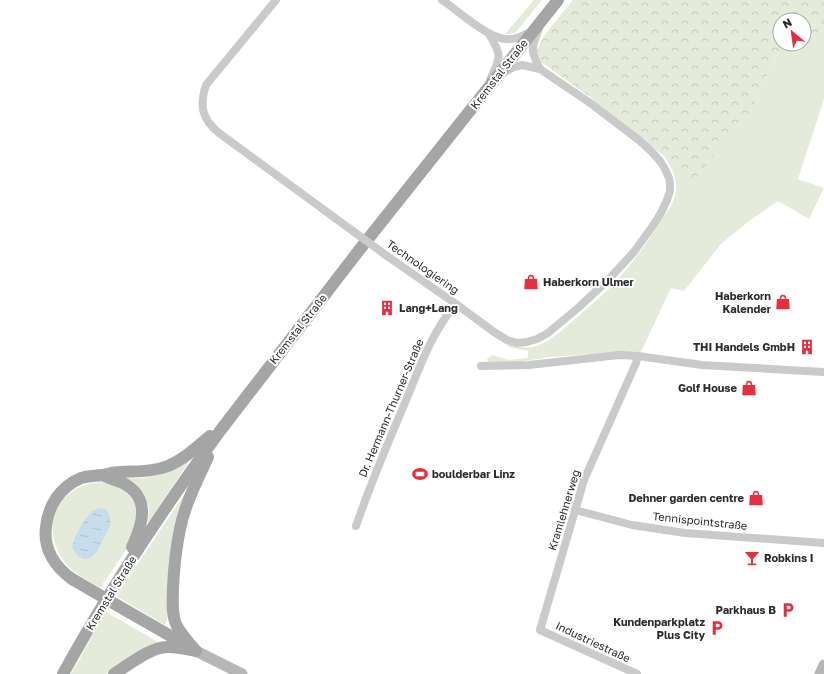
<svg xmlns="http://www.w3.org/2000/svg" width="824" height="674" font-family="'Golos Text',sans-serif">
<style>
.grass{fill:#e4ebda}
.forest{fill:url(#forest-crowns)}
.water{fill:url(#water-ripples)}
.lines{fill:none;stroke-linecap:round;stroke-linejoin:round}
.street{stroke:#cacaca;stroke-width:8}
.secondary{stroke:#b7b7b7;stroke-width:11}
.primary{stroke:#a5a5a5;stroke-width:12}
.street-bridge{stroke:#cacaca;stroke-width:8}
.primary-bridge{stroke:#a5a5a5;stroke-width:12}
.labels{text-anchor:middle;stroke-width:4;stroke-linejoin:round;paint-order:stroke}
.street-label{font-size:11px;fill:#2d2d2d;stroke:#fff}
.poi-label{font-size:11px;font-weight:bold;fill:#2d2d2d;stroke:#fff;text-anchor:end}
</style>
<defs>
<pattern id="forest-crowns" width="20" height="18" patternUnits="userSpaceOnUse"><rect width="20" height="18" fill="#e4ebda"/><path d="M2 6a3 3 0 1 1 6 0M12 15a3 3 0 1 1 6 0" fill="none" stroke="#c4cabb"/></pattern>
<pattern id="water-ripples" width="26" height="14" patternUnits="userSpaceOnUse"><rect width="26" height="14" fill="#c6deeb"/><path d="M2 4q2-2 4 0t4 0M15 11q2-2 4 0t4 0" fill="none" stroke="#aabfca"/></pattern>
</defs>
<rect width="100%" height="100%" fill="#fff"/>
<g class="grass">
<path d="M534 0H542L516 32 511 34H505Z"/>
<path d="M824 30V99L798 179 824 188 809 219 778 201 749 221 721 244 684 291 671 288 640 354 616 352 550 357 518 362 488 363 487 359 492 355 509 360 528 358V351L509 347 501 339C511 344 521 349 532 347 549 345 578 316 591 305 598 298 607 292 613 284 631 266 645 245 659 224 665 215 673 205 675 195 679 181 672 169 665 157L694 179 750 112 782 44H804V37Z"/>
<path d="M190 460 148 523 149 507 144 495 135 484 123 478C128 478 134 478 139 478 157 478 176 469 190 460Z"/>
<path d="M103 482C107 483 113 484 117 486 132 494 142 511 136 527 129 549 113 569 100 588 89 581 76 575 67 565 65 563 63 560 62 558 46 534 50 504 76 489 84 484 94 483 103 482Z"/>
<path d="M190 486 169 603 167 620 165 625 116 596Z"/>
<path d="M106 612 158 642 106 674H71Z"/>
</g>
<path class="forest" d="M573 0H824V30L804 37V20H780V44H782L750 112 694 180 590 97 541 62C539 59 537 55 537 51 539 39 565 10 573 0Z"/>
<path class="water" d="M100 508 106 509C108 512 110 515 110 518 112 526 106 534 102 541 100 545 98 551 94 555 85 564 78 557 72 548 74 537 85 516 94 510 95 510 100 508 100 508Z"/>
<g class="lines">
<g class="street">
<path d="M276 0 206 85C199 106 202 119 219 133L335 218"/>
<path d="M442 0C459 11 491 42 511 39 518 39 525 34 531 32"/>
<path d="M539 29C531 48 530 50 540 69"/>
<path d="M489 34C503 57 500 57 490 80"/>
<path d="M387 256 456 304 494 332 507 340 517 343 527 342 537 339 548 333 579 307 609 279 633 253 652 227 661 213 667 200 670 191V184L669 178 665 169 660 161 651 151 640 141 593 105 540 69 522 65 514 67 503 73"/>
<path d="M481 366 529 365 619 355 638 356 702 365 824 372"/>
<path d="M575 510 632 525 685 533 824 543"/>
<path d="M356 526C371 482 389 440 407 398 420 366 433 330 456 304"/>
<path d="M637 674 540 630 584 480 636 363 638 356"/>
</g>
<g class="secondary">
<path d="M196 651 242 674"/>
<path d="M820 674 824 665"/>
</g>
<g class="primary">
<path d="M102 475C109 478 116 480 123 483 151 498 143 524 132 547"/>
<path d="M72 579C55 567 43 549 46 527 48 506 60 487 81 478 88 476 95 476 102 475 108 474 114 472 120 472 137 471 153 472 168 466 184 459 197 447 210 436"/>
<path d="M127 611 188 646"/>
<path d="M196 651C189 642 180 634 176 624 171 612 173 599 173 587 174 568 176 548 180 529 185 504 197 481 208 457"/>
<path d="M63 674C109 590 163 509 220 431L360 249 558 0"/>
<path d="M114 674C127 666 152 646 168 647 177 647 187 649 196 651"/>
</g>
<path class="street-bridge" d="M335 218 387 256"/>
<path class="primary-bridge" d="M72 579 127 611"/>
</g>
<defs>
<symbol id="shop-bare" viewBox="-9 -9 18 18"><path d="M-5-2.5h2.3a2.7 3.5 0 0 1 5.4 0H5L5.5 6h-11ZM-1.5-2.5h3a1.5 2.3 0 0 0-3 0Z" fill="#e72d3e" stroke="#fff" stroke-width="2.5" paint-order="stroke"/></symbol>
<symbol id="building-bare" viewBox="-9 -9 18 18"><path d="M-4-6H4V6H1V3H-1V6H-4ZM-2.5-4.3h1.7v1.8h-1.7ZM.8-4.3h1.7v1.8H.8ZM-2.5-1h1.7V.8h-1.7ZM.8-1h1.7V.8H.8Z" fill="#e72d3e" stroke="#fff" stroke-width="2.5" paint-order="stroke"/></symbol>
<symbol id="stadium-bare" viewBox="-9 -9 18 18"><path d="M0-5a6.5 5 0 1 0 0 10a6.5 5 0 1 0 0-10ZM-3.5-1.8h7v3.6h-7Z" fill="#e72d3e" stroke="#fff" stroke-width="2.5" paint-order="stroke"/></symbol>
<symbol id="bar-bare" viewBox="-9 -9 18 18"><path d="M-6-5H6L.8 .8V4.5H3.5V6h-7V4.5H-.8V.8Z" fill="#e72d3e" stroke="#fff" stroke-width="2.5" paint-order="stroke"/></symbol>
<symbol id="parking-bare" viewBox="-9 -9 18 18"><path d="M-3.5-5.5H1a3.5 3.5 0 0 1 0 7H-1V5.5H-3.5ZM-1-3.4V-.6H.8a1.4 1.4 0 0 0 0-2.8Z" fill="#e72d3e" stroke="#fff" stroke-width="2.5" paint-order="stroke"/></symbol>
</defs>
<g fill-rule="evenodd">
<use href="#shop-bare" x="520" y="271" width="22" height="22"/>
<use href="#shop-bare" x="772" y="291" width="22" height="22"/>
<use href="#building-bare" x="376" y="297" width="22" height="22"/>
<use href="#building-bare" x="796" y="336" width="22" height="22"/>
<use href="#shop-bare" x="738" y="377" width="22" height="22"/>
<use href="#stadium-bare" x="409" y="463" width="22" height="22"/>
<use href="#shop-bare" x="745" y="487" width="22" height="22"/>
<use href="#bar-bare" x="741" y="547" width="22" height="22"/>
<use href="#parking-bare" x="777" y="599" width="22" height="22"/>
<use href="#parking-bare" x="706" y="617" width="22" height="22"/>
</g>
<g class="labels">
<g class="street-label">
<text transform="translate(499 74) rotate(-52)" y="4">Kremstal Straße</text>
<text transform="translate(423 267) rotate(35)" y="4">Technologiering</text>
<text transform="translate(298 329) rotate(-52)" y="4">Kremstal Straße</text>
<text transform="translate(391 408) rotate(-67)" y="4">Dr. Hermann-Thurner-Straße</text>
<text transform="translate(564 510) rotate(-73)" y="4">Kramlehnerweg</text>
<text transform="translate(700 521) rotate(6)" y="4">Tennispointstraße</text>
<text transform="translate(111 593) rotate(-58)" y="4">Kremstal Straße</text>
<text transform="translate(593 642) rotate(25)" y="4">Industriestraße</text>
</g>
<g class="poi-label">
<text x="543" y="286" text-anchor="start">Haberkorn Ulmer</text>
<text x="771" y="300">Haberkorn<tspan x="771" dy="13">Kalender</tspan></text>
<text x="399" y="312" text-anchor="start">Lang+Lang</text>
<text x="795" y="351">THI Handels GmbH</text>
<text x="737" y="392">Golf House</text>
<text x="432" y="478" text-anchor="start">boulderbar Linz</text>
<text x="744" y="502">Dehner garden centre</text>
<text x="764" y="562" text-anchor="start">Robkins I</text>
<text x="776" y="614">Parkhaus B</text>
<text x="705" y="626">Kundenparkplatz<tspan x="705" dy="13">Plus City</tspan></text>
</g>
</g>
<g transform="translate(792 32) rotate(331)"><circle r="19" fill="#ffffff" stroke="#ababab"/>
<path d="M0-3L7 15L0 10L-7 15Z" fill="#e72d3e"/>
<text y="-6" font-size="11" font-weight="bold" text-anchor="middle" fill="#2d2d2d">N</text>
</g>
</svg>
